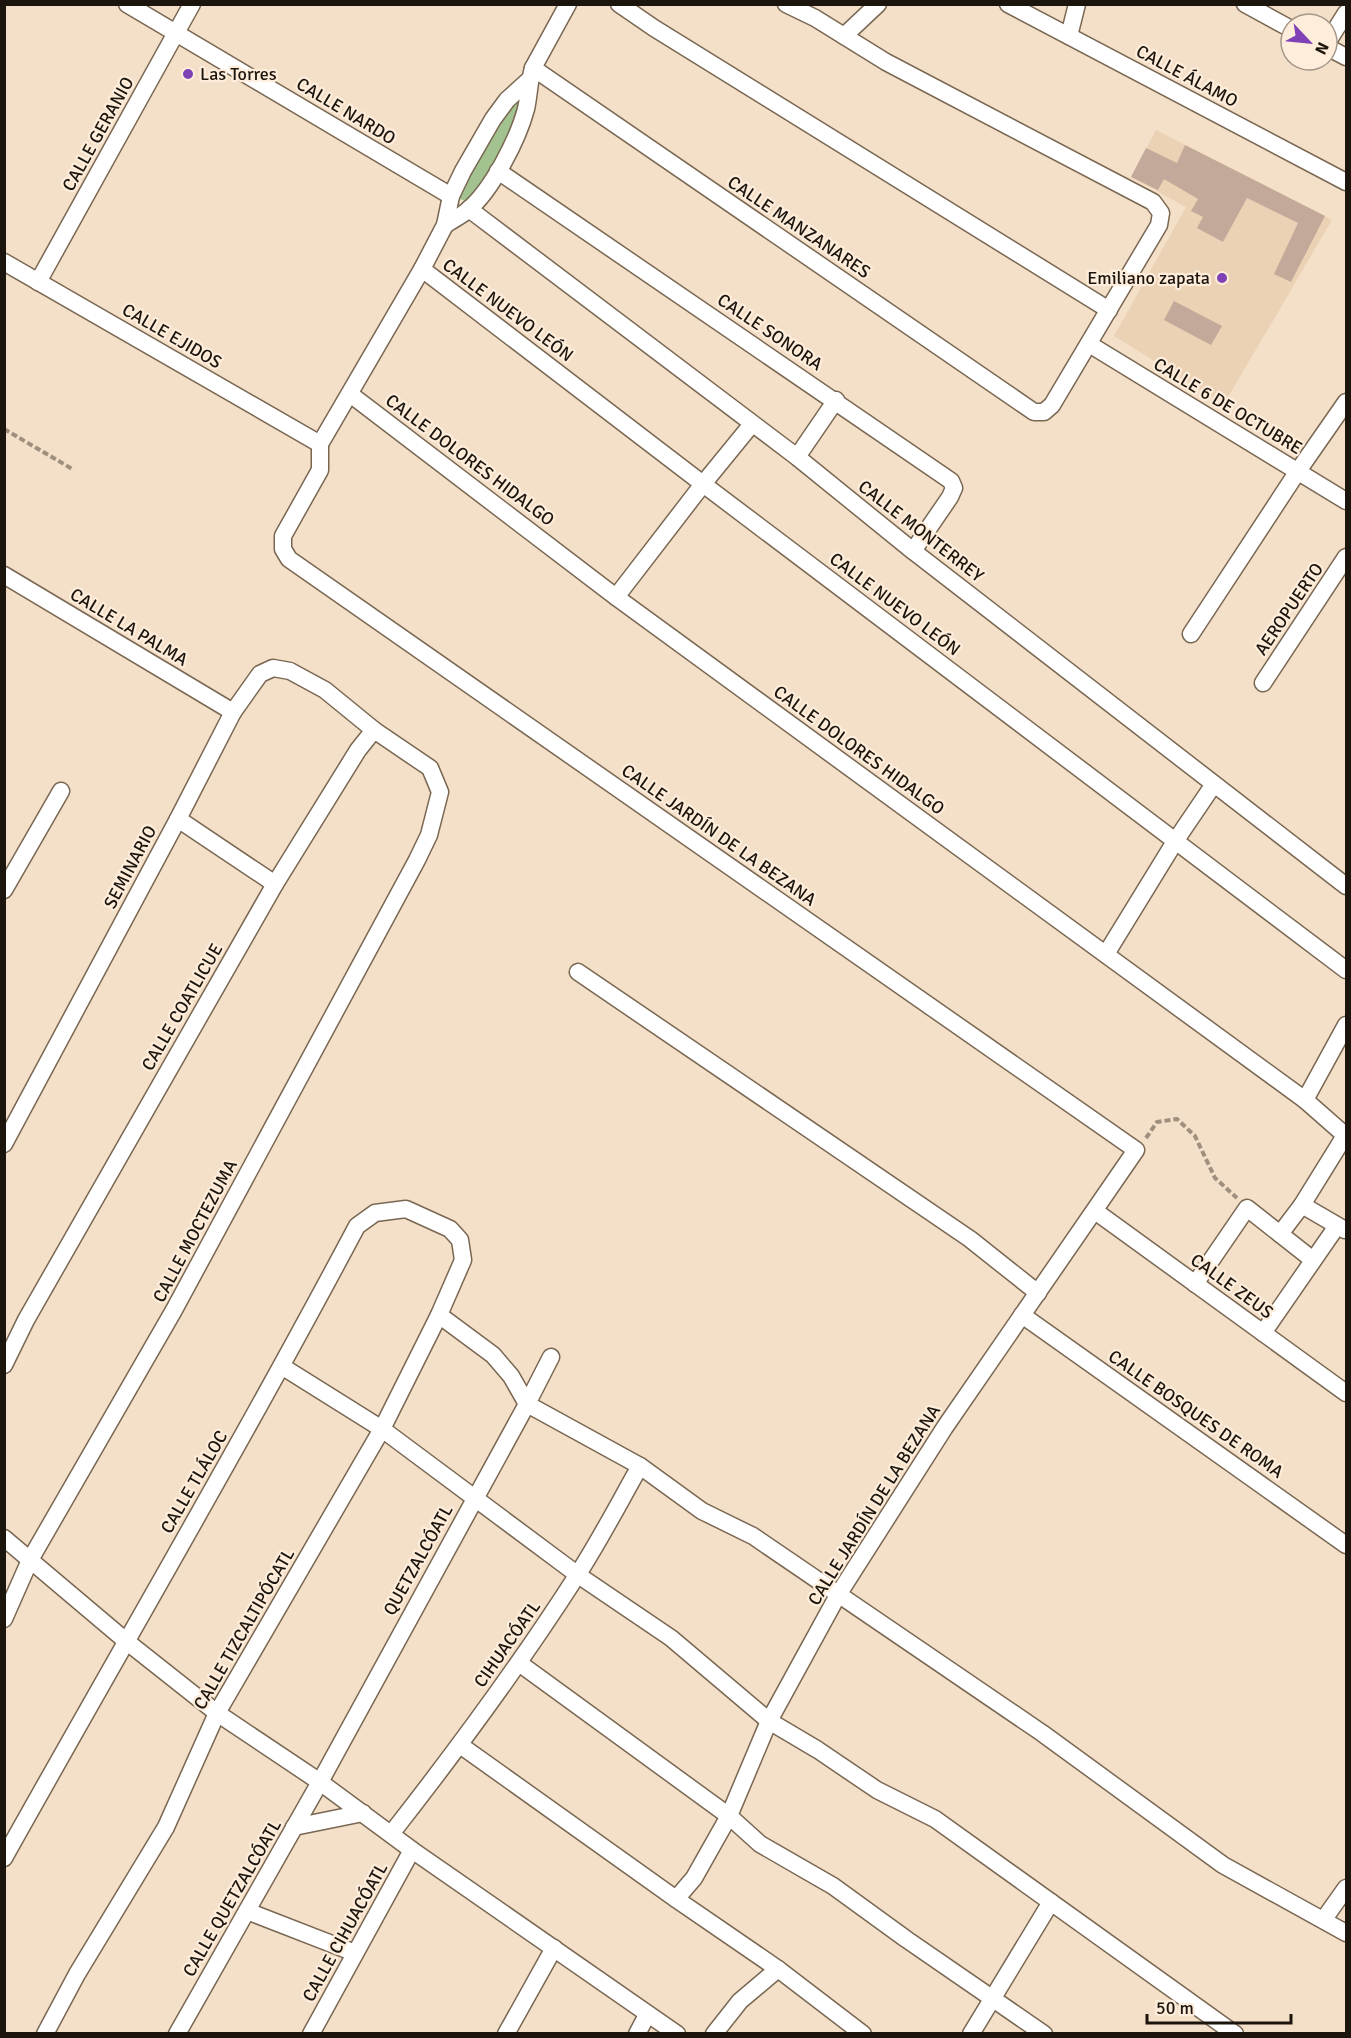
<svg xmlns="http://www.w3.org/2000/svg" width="1351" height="2038" font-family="Signika,sans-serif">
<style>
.built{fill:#ebd2b5}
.green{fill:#a2c38f}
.building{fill:#c3a999}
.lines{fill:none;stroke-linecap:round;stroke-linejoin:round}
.street-casing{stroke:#796752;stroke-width:19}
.path{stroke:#9f8f7e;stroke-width:4;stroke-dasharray:6 3;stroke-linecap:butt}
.street{stroke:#fff;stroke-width:16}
.poi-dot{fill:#8041b6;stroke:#feeddb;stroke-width:2}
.labels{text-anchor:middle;stroke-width:4.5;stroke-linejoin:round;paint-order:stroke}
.poi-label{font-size:18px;fill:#1c150d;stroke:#feeddb;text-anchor:start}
.street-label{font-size:18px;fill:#1c150d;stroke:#feeddb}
</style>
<rect width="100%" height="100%" fill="#f4dfc8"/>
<path class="built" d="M1156 130 1332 220 1224 404 1114 336 1186 207 1131 177Z"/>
<path class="green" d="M513 103 520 104C517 114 515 125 510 135 500 159 483 182 465 201L457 198 472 165Z"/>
<g class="building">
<path d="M1185 145 1325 216 1291 282 1274 274 1298 223 1247 198 1223 242 1197 228 1203 217 1191 211 1198 199 1164 179 1158 190 1131 177 1146 148 1177 163Z"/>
<path d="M1174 301 1222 326 1211 345 1164 320Z"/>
</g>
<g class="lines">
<defs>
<g id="street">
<path d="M127 4 451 196"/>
<path d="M619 4 654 28 1109 310"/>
<path d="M1008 4 1346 182"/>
<path d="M1245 4 1291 29"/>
<path d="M844 36 878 4"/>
<path d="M1069 36 1077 4"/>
<path d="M1327 43 1346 13"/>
<path d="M1327 47 1346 57"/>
<path d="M533 68 1034 412H1044L1052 405 1159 225 1161 213 1153 202 886 62 815 18 786 4"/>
<path d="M498 171 951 481 954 488 950 497 913 551"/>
<path d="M469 209 797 457 913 551 1346 886"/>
<path d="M445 225C452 220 461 216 468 210 492 190 518 139 526 109 529 96 529 82 533 68L568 4"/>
<path d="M4 262 320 444"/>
<path d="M422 269 703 484 1346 970"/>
<path d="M38 282 192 4"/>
<path d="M1089 344 1346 501"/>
<path d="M350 394 616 597 1305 1100 1346 1136"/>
<path d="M320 444V470L283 536V549L289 559 1136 1150 945 1427 838 1595 769 1721 729 1816 694 1878 676 1899"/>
<path d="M320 444 422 269 445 225 451 196 463 171 493 119 507 100 529 80"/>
<path d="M797 457 836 400"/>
<path d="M4 575 233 712"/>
<path d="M616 597 703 484 752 424"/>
<path d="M1191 634 1298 471 1346 402"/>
<path d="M1263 683 1346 557"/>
<path d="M178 819 275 884"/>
<path d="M4 890 61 791"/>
<path d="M1106 954 1176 840 1214 784"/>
<path d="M578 972 970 1239 1038 1293"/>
<path d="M1305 1100 1346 1025"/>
<path d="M4 1144 178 819 233 712 260 674 273 668 290 671 325 690 374 730 358 750 275 884 26 1320 4 1365"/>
<path d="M1302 1205 1345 1230"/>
<path d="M1095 1211 1346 1393"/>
<path d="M1280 1234 1313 1260"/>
<path d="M1195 1284 1247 1208 1280 1234 1302 1205 1346 1134"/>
<path d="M439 1315 493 1355 511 1376 527 1404 640 1466 702 1511 753 1536 1042 1733 1223 1865 1346 1933"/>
<path d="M1022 1315 1346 1545"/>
<path d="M1263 1333 1337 1226"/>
<path d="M283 1367 382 1429 578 1575 671 1638 769 1721 818 1750 877 1790 935 1819 1235 2034"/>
<path d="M4 1538 126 1641 217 1713 320 1782 412 1850 677 2034"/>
<path d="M4 1619 30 1560 174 1310 417 860 429 835 440 792 430 768 374 730"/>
<path d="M519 1663 729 1816 760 1844 833 1886 906 1939 1044 2034"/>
<path d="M460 1745 676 1899 778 1969 863 2034"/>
<path d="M294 1827 363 1813"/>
<path d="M391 1834C456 1751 519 1666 576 1577 599 1542 619 1503 640 1466"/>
<path d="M4 1858C122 1647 244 1439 357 1226L375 1213 406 1209 450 1229 460 1240 463 1260 439 1315 382 1429 217 1713 166 1827 77 1974 45 2034"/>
<path d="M247 1911 355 1953"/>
<path d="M1324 1919 1346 1888"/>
<path d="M177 2034 320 1782 527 1404 551 1357"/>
<path d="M311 2034 412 1850"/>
<path d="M506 2034 554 1948"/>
<path d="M637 2034 647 2015"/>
<path d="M714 2034 740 2001 778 1969"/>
<path d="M971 2034 1051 1902"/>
</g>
</defs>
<use href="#street" class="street-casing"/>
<g class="path">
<path d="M4 429 74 470"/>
<path d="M1146 1138 1157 1122 1177 1119 1195 1136 1215 1178 1237 1198"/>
</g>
<use href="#street" class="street"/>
</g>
<g class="poi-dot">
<circle cx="188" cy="74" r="6"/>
<circle cx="1222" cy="278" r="6"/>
</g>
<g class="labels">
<g class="poi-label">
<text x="200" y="80">Las Torres</text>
<text x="1210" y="284" text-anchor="end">Emiliano zapata</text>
</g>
<g class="street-label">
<text transform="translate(1187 76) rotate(28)" y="6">CALLE ÁLAMO</text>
<text transform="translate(346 111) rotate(31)" y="6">CALLE NARDO</text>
<text transform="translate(98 134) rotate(-61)" y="6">CALLE GERANIO</text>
<text transform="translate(799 227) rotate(34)" y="6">CALLE MANZANARES</text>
<text transform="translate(508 310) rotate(37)" y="6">CALLE NUEVO LEÓN</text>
<text transform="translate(770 332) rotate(34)" y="6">CALLE SONORA</text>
<text transform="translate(172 336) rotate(30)" y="6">CALLE EJIDOS</text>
<text transform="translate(1228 406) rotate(31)" y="6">CALLE 6 DE OCTUBRE</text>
<text transform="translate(470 460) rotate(37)" y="6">CALLE DOLORES HIDALGO</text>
<text transform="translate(921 531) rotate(38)" y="6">CALLE MONTERREY</text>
<text transform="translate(895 604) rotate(37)" y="6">CALLE NUEVO LEÓN</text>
<text transform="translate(1289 609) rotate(-56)" y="6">AEROPUERTO</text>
<text transform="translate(129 627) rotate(31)" y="6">CALLE LA PALMA</text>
<text transform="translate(859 750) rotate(36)" y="6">CALLE DOLORES HIDALGO</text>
<text transform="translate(719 835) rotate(35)" y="6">CALLE JARDÍN DE LA BEZANA</text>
<text transform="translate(130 867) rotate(-62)" y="6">SEMINARIO</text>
<text transform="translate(182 1007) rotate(-60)" y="6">CALLE COATLICUE</text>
<text transform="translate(195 1231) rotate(-62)" y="6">CALLE MOCTEZUMA</text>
<text transform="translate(1232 1286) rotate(36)" y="6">CALLE ZEUS</text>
<text transform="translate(1196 1414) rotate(35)" y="6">CALLE BOSQUES DE ROMA</text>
<text transform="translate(194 1482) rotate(-60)" y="6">CALLE TLÁLOC</text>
<text transform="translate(874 1505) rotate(-58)" y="6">CALLE JARDÍN DE LA BEZANA</text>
<text transform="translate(418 1560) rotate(-61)" y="6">QUETZALCÓATL</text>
<text transform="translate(244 1629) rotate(-60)" y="6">CALLE TIZCALTIPÓCATL</text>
<text transform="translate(507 1644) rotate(-55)" y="6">CIHUACÓATL</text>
<text transform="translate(232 1898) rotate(-60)" y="6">CALLE QUETZALCÓATL</text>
<text transform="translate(345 1932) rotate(-61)" y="6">CALLE CIHUACÓATL</text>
</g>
</g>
<rect width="1351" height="2038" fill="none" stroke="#1c150d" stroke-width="12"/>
<g transform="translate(1309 42) rotate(116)"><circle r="28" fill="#feeddb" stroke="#a49789" stroke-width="1.5"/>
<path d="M0-4.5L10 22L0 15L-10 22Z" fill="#8041b6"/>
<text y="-9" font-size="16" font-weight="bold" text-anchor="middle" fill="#1c150d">N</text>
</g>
<path d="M1147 2014v9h144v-9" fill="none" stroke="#1c150d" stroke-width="3"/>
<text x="1156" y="2014" font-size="18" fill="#1c150d" stroke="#feeddb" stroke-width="4.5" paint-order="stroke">50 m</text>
</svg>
